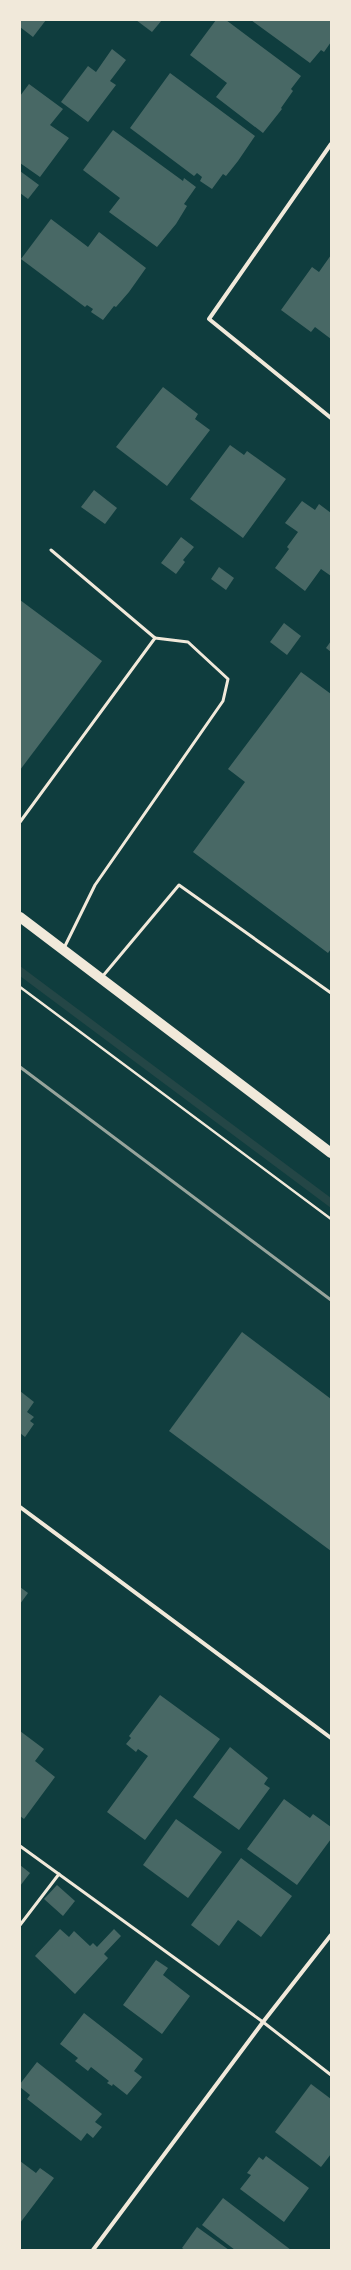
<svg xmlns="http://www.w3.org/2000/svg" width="351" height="2270" font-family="Cabin,sans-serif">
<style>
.green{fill:#244646}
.building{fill:#486865}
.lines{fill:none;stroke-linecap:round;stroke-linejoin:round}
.path{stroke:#f1e9da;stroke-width:2.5}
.service{stroke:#f1e9da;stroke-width:3}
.minor{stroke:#f1e9da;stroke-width:4}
.primary{stroke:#f1e9da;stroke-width:10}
.rail{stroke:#97a49c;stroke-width:3}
</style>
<rect width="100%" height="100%" fill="#0f3d3e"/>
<path class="green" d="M20 966 331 1198V1208L20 976Z"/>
<g class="building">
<path d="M20 20H46L33 37 20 27Z"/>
<path d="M136 20H162L152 32Z"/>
<path d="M216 20H226L301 76 291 89 293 91 281 108 282 109 263 133 216 97 227 83 190 55Z"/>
<path d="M251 20H331V42L324 52 321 50 310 63Z"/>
<path d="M112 49 126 60 110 81 116 85 88 122 61 102 88 66 96 72Z"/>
<path d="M170 73 255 136 238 161 226 176 223 174 212 189 200 181 202 177 197 173 194 176 130 128Z"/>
<path d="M29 84 63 109 50 125 69 138 40 177 20 163V96Z"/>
<path d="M113 130 183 181 184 178 196 187 184 204 187 206 176 224 157 247 109 212 120 198 83 170Z"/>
<path d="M20 171 39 185 28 199 20 193Z"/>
<path d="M51 219 88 247 99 232 146 268 129 292 116 307 114 306 103 320 91 312 93 309 87 305 85 307 21 259Z"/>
<path d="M331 255V339L315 327 311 332 281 310 312 267 319 272Z"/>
<path d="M163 387 198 414 195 419 210 430 167 486 116 447Z"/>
<path d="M230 445 244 455 247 451 286 479 243 538 190 499Z"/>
<path d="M94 490 117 508 105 524 81 507Z"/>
<path d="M302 501 315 510 319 504 331 513V576L321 569 305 591 275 568 289 549 287 547 298 532 285 523Z"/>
<path d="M181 537 194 547 183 560 185 562 176 574 161 563Z"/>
<path d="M219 567 234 578 226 590 211 579Z"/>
<path d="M20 600 102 661 20 770Z"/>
<path d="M284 623 301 636 287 655 270 642Z"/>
<path d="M331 641V652L326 648Z"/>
<path d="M301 672 331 694V949L328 953 193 852 245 782 228 769Z"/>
<path d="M242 1332 331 1399V1551L169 1431Z"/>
<path d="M20 1391 34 1402 27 1412 34 1417 30 1421 34 1424 25 1437 20 1433Z"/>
<path d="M20 1587 28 1593 20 1604Z"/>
<path d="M160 1695 220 1739 145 1840 107 1812 148 1756 138 1749 136 1752 126 1744 131 1738 129 1736Z"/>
<path d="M20 1731 44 1749 35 1761 55 1777 24 1819 20 1816Z"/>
<path d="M230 1747 268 1778 264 1784 270 1788 239 1830 193 1797Z"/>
<path d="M284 1799 310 1818 313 1814 331 1827V1839L297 1885 247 1849Z"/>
<path d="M176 1819 222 1852 188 1898 143 1865Z"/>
<path d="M241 1858 292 1896 261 1937 238 1920 219 1946 191 1925Z"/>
<path d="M20 1865 30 1873 20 1886Z"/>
<path d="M57 1885 75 1901 63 1916 44 1899Z"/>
<path d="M60 1929 69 1937 74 1931 90 1946 93 1943 97 1947 114 1929 121 1936 104 1954 108 1958 75 1994 35 1956Z"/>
<path d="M156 1960 168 1968 163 1975 190 1996 162 2034 123 2005Z"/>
<path d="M84 2013 143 2059 134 2071 142 2077 127 2095 113 2084 112 2086 107 2083 109 2081 91 2067 88 2071 75 2061 78 2058 60 2044Z"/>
<path d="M37 2062 102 2114 95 2122 102 2127 93 2138 87 2133 81 2141 27 2099 30 2095 20 2087V2084Z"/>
<path d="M311 2084 331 2099V2154L321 2167 275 2132Z"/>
<path d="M266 2156 309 2188 284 2222 240 2189 251 2175 247 2173 259 2157 263 2160Z"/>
<path d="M20 2161 36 2173 40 2168 54 2178 20 2223Z"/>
<path d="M223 2198 291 2250H235L202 2225Z"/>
<path d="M197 2227 229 2250H185L182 2248Z"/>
</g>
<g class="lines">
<path class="path" d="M20 987 331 1219"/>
<g class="service">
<path d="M20 822 155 638 51 550"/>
<path d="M64 948 95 885 223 701 228 679 188 642 155 638"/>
<path d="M102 977 179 885 331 993"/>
<path d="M20 1846 263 2022 331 2075"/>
<path d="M20 1925 59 1874"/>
</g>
<g class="minor">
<path d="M331 144 209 319 331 418"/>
<path d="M20 1507 331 1738"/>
<path d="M93 2250 263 2022 331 1935"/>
</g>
<path class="primary" d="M20 917 331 1153"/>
<path class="rail" d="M20 1067 331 1300"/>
</g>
<rect width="351" height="2270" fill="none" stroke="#f1e9da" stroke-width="42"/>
</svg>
